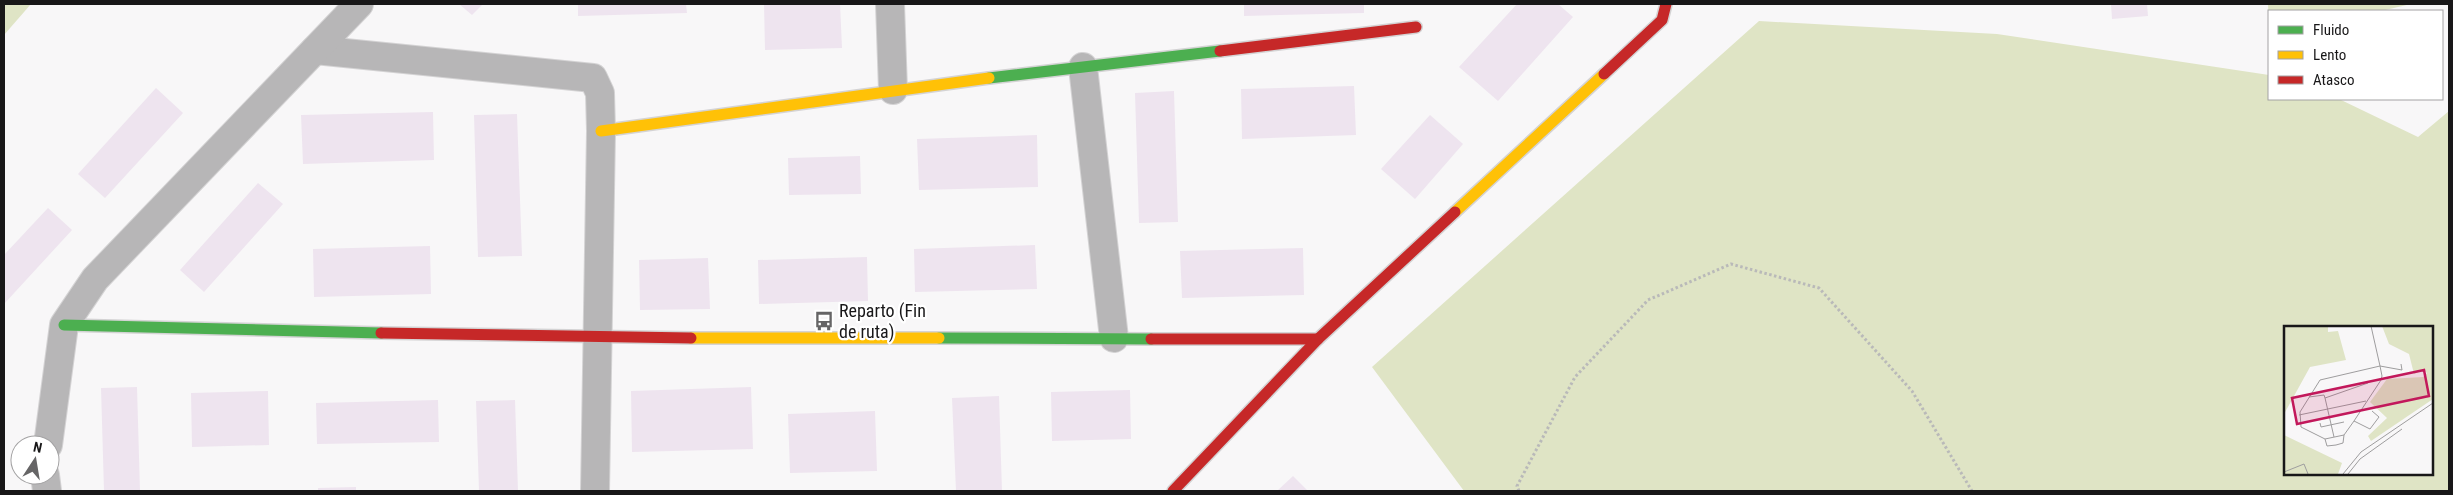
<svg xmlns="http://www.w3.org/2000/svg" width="2453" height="495" font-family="'Roboto Condensed',sans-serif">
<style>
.green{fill:#dfe4c5;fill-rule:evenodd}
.building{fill:#eee4ef}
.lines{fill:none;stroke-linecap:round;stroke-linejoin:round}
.street-casing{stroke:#d4d3d4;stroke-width:30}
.fast-casing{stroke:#d4d3d4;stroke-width:14}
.slow-casing{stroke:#d4d3d4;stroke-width:14}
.jam-casing{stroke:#d4d3d4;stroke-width:14}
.path{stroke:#b9b9b9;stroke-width:3;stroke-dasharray:2.5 2.5;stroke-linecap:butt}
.street{stroke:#b7b6b7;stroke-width:28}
.fast{stroke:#4caf50;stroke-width:11}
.slow{stroke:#ffc107;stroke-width:11}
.jam{stroke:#c62828;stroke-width:11}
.labels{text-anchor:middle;stroke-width:4.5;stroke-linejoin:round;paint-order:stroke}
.poi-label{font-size:18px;fill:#181718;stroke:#fff;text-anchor:start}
.inset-road{fill:none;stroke:#9e9d9e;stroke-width:1}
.view{fill:#c2185b;fill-opacity:0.15;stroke:#c2185b;stroke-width:2.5}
.inset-edge{fill:none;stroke:#181718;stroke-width:2.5}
</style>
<rect width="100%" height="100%" fill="#f8f7f8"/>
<g class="green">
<path d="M4 4H31L4 35Z"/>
<path d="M2268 4H2411L2381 11H2269V32Z"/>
<path d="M1759 21 1997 34 2269 75V99H2339L2418 137 2449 111V491H1464L1372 367ZM2286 328H2432V474H2286Z"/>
</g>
<g class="building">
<path d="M459 4H483L472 15Z"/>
<path d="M578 4H686L687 13 578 16Z"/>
<path d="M764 4H840L842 48 765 50Z"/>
<path d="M1244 4H1364V13L1244 16Z"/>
<path d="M1517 4H1558L1573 17 1498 101 1459 67Z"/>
<path d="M2111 4H2147L2148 16 2112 19Z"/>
<path d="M1354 86 1356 135 1242 139 1241 89Z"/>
<path d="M156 88 183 113 105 198 78 174Z"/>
<path d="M1174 91 1178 222 1139 223 1135 93Z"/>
<path d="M433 112 434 160 303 164 301 115Z"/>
<path d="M517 114 522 256 478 257 474 115Z"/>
<path d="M1430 115 1463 144 1415 199 1381 169Z"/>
<path d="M1037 135 1038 187 919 190 917 139Z"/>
<path d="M860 156 861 194 789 195 788 158Z"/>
<path d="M258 183 283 204 204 292 180 270Z"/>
<path d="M48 208 72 230 4 304V255Z"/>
<path d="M1035 245 1037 289 915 292 914 249Z"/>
<path d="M430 246 431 294 314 297 313 249Z"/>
<path d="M1303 248 1304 295 1182 298 1180 251Z"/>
<path d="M867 257 868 301 759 304 758 260Z"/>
<path d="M708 258 710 309 640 310 639 260Z"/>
<path d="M137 387 140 491H104L101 388Z"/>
<path d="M751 387 753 449 632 452 631 391Z"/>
<path d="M1130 390 1131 439 1052 441 1051 392Z"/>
<path d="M268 391 269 445 192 447 191 393Z"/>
<path d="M999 396 1002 491H956L952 398Z"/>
<path d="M438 400 439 442 317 444 316 403Z"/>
<path d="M515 400 518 491H479L476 401Z"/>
<path d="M875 411 877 471 790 473 788 414Z"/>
<path d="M1293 476 1308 491H1277Z"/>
<path d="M356 487V491H318V488Z"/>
</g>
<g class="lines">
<defs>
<g id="street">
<path d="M890 4 893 90"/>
<path d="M315 50 593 78 600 93 601 131 595 491"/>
<path d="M1083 67 1114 338"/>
<path d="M48 445 64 325 95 279 359 4"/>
<path d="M45 475 47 491"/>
</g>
<g id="fast">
<path d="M989 78 1220 51"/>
<path d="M64 325 381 333"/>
<path d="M939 338 1151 339"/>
</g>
<g id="slow">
<path d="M601 131 989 78"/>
<path d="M1455 212 1604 74"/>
<path d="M691 338H939"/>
</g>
<g id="jam">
<path d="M1220 51 1416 27"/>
<path d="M1604 74 1662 20 1666 4"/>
<path d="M381 333 691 338"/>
<path d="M1151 339H1318"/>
<path d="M1173 491 1318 339 1455 212"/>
</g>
</defs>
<use href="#street" class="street-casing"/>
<use href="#fast" class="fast-casing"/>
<use href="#slow" class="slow-casing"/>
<use href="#jam" class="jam-casing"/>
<path class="path" d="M1519 491 1517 486 1575 377 1648 300 1731 264 1819 288 1912 391 1972 491"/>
<use href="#street" class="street"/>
<use href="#fast" class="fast"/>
<use href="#slow" class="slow"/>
<use href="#jam" class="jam"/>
</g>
<defs>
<symbol id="bus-bare" viewBox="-9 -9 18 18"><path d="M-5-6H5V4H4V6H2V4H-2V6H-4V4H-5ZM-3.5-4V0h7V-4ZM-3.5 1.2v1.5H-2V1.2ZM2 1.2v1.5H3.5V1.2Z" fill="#666566" stroke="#fff" stroke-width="2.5" paint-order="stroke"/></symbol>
</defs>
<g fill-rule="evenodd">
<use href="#bus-bare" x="810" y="307" width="28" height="28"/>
</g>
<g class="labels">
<g class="poi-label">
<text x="839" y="317">Reparto (Fin<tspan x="839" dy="21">de ruta)</tspan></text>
</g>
</g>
<g transform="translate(2284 326)">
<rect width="149" height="149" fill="#f8f7f8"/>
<path d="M0 0H44V6L54 5 62 34 26 41 0 88ZM98 0H149V73L87 115 84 110 103 92 86 76 103 53 139 51 143 47 139 44 130 48 125 28 105 18ZM0 109 58 137 54 148H0Z" fill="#dfe4c5"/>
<path class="inset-road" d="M87 0 96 40 98 50 97 54 70 95 60 109 41 113 17 101 16 86 36 54 96 40 118 44 117 38M25 71 40 69 41 72 84 57M41 72 50 111M15 89 82 75M70 95 86 103 95 91 88 85M36 97 37 101 60 96M41 113 43 120 52 119 59 117 60 109M0 146 20 138 24 148M59 148 77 126 149 77M64 148 76 133 118 103"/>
<path class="view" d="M140 44 145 70 13 98 8 72Z"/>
<rect width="149" height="149" class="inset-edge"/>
</g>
<rect width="2453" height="495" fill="none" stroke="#181718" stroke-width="10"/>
<rect x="2268" y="10" width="175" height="90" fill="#ffffff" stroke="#a3a2a3"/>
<rect x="2278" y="26" width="25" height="8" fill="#4caf50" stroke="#a3a2a3"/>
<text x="2313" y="35" font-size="15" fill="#181718">Fluido</text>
<rect x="2278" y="51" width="25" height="8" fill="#ffc107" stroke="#a3a2a3"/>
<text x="2313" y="60" font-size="15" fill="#181718">Lento</text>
<rect x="2278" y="76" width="25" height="8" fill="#c62828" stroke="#a3a2a3"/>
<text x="2313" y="85" font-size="15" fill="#181718">Atasco</text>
<g transform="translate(35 460) rotate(12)"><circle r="24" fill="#ffffff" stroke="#a3a2a3"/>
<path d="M0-4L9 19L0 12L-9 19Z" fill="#666566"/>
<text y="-8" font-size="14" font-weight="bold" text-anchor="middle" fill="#181718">N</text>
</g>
</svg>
